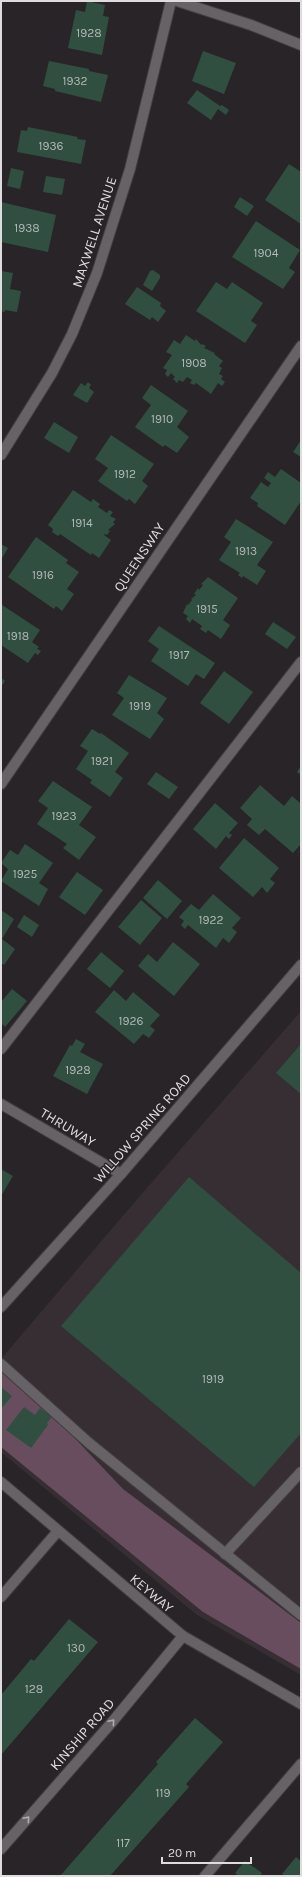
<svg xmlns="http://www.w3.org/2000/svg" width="302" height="1877" font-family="Karla,sans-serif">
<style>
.built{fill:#372e34}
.forest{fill:#684d5f}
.building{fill:#304f41}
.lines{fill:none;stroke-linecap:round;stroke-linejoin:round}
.lane-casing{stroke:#433f41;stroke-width:12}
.street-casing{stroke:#433f41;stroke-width:12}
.secondary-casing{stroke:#433f41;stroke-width:12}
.lane{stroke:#676265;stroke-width:10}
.street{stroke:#676265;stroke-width:10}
.secondary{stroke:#676265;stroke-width:10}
.oneway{stroke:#afabae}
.labels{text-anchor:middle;stroke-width:3;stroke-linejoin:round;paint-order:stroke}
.number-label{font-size:12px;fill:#b3b9b7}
.street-label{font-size:14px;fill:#dfdcde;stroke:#292427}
</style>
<rect width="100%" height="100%" fill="#292427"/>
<path class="built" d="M301 1011V1675L197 1615 1 1452V1359L133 1204Z"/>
<path class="forest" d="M1 1372 48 1410 123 1489 301 1623V1669L203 1612 1 1447Z"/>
<g class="building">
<path d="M87 1 105 5 103 16 109 17 102 55 68 48 76 10 85 12Z"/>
<path d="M203 51 236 63 224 94 192 81Z"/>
<path d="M49 61 89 69V71L108 75 101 102 55 91V89L43 86Z"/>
<path d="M197 90 220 106 222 105 229 110 226 115 218 109 211 120 187 103Z"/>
<path d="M28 127 78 137 77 139 86 140 81 164 17 152 21 130 27 131Z"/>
<path d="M289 164 301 172V224L265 200Z"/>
<path d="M11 168 24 171 20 189 7 186Z"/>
<path d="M46 176 65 179 62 195 43 192Z"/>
<path d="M240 197 254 206 247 216 234 207Z"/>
<path d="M1 202 56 215 48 252 1 242Z"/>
<path d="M256 221 300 250 289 268 295 272 283 289 232 257Z"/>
<path d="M153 270 160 275V278L152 291 143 285 150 271Z"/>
<path d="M1 271 13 273 10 289 21 291 17 312 5 310V312L1 311Z"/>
<path d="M216 282 227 289 232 282 263 303 251 321 257 325 245 343 196 311Z"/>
<path d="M137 287 161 303 160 306 166 311 158 322 152 317 150 320 125 304Z"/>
<path d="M186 335 195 341 196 339 201 345 202 344 206 346 204 348 215 353 214 354 223 361 219 366 222 368 219 374 223 376 221 379 225 382 222 386 218 383 211 394 196 383 194 385 190 383 192 380 187 377 183 382 179 380 177 383 173 379 175 377 171 373 168 377 165 374 167 370 163 368 172 355 166 352 174 340 180 344Z"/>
<path d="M88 382 91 385 89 388 94 392 87 403 73 395 81 383 85 386Z"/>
<path d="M151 385 188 411 177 427 189 437 177 453 165 445 163 447 135 427 151 405 142 398Z"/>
<path d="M54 422 78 437 69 453 44 438Z"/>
<path d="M111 435 154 464 142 481 148 486 135 504 129 499 127 501 98 481 108 468 95 459Z"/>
<path d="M301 440V457L293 452Z"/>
<path d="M281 469 301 483V501L285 525 257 506 258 503 250 498 261 482 268 487 271 483 264 478 268 472 275 477Z"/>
<path d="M73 490 91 502 93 499 100 504 98 507 107 513 109 510 113 512 110 516 116 519 113 522 115 524 108 530 110 531 107 535 105 534 104 535 111 540 99 558 92 553 91 555 60 534 58 536 52 532 53 529 48 525Z"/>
<path d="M236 519 273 542 257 565 266 571 257 585 243 576 242 578 238 575 240 573 219 560 231 542 224 537Z"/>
<path d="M36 537 68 560 66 563 79 572 67 589 74 594 62 611 56 606 54 609 8 577Z"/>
<path d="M1 544 8 548 1 560Z"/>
<path d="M208 577 238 598 223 620 230 625 221 639 208 630 206 633 200 629 202 626 192 619 190 623 186 619 188 616 183 613 187 604 188 605 192 600 191 599 196 595 194 594 198 588 199 590 203 585 201 584Z"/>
<path d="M2 605 40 630 32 642 39 647 37 649 41 651 38 655 35 653 28 663 1 645V607Z"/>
<path d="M273 622 296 637 287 649 265 634Z"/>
<path d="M159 626 215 663 204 679 196 674 188 686 151 661 159 649 148 641Z"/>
<path d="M224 671 253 692 229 724 200 703Z"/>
<path d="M129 675 167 698 157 713 164 719 150 739 112 715 124 698 117 693Z"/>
<path d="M1 678 5 681 1 687Z"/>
<path d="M92 729 100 734 101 733 129 753 115 772 123 778 110 797 90 783 92 780 76 769 88 751 80 746Z"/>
<path d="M301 766V775L297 772Z"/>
<path d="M156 772 178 787 169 799 147 784Z"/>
<path d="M53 781 92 807 79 825 96 837 79 860 63 848 67 844 37 824 48 808 38 801Z"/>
<path d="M260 785 284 806 292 796 301 804V844L293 853 265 829 259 835 247 825 252 819 240 808Z"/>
<path d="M215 803 238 823 229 833 232 835 229 839 226 836 216 849 193 829Z"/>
<path d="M244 838 279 868 270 879 275 883 267 893 262 887 253 897 219 868Z"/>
<path d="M25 844 53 863 39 883 48 889 39 906 1 881 8 869 1 863 10 850 18 855Z"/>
<path d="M77 872 103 890 85 915 59 897Z"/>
<path d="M158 880 182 901 167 919 143 898Z"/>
<path d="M213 894 241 918 232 928 237 932 229 943 223 938 216 948 188 925 185 929 181 925 184 921 179 917 191 904 199 910Z"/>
<path d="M141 900 162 918 140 945 118 927Z"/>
<path d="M1 910 14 919 2 939 15 949 4 965 1 963Z"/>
<path d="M24 915 39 925 32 937 17 927Z"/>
<path d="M173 942 200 964 174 996 138 966 148 954 157 962Z"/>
<path d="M101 952 124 971 110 988 87 969Z"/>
<path d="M12 989 27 1001 5 1027 1 1023V1002Z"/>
<path d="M114 990 126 1001 133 992 160 1015 150 1026 155 1030 149 1038 143 1034 134 1044 95 1012Z"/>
<path d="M76 1039 85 1044 80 1052 103 1064 87 1094 53 1076 70 1045 72 1046Z"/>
<path d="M301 1044V1094L276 1073Z"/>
<path d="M1 1169 13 1176 1 1196Z"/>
<path d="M189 1177 301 1273V1433L254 1487 61 1326Z"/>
<path d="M1 1387 12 1396 1 1409Z"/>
<path d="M24 1407 35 1415 40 1408 52 1417 47 1423 48 1425 31 1448 6 1430Z"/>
<path d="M69 1619 98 1642 1 1755V1695L31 1659 34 1661Z"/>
<path d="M195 1718 223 1742 186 1784 189 1787 110 1876H60L158 1764 156 1762Z"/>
<path d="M296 1857 301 1861V1876H285L282 1874Z"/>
<path d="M245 1861 262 1873 260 1876H239L235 1873Z"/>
</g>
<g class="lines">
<defs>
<g id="lane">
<path d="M1 1049 301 662"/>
<path d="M1 1364 89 1443 301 1615"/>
<path d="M225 1554 301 1472"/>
<path d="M1 1597 58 1531"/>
<path d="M205 1876 301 1764"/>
</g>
<g id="street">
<path d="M177 1 251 25 301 45"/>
<path d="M1 455 52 373 72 334 97 273 130 169 171 1"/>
<path d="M1 784 301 346"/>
<path d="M1 1104 121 1174"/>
<path d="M1 1482 183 1636 301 1704"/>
<path d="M1 1849 113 1721 183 1636"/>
</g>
<path id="secondary" d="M1 1307 121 1174 301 965"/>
</defs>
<use href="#lane" class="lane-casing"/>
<use href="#street" class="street-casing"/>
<use href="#secondary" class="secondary-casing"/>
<use href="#lane" class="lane"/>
<use href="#street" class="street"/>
<use href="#secondary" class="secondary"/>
</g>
<defs><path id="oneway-chevron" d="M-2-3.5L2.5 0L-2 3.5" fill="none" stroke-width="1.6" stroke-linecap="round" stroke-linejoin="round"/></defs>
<g class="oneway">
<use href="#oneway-chevron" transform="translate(112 1722) rotate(-49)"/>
<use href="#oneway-chevron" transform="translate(27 1819) rotate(-49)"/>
</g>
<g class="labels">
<g class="number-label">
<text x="89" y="37">1928</text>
<text x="75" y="85">1932</text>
<text x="51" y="150">1936</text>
<text x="27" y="232">1938</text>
<text x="266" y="257">1904</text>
<text x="194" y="367">1908</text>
<text x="162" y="423">1910</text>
<text x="125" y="478">1912</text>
<text x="82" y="527">1914</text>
<text x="246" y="555">1913</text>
<text x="43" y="579">1916</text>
<text x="207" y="613">1915</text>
<text x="18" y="640">1918</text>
<text x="179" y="659">1917</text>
<text x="140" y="710">1919</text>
<text x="102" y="765">1921</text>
<text x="64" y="820">1923</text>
<text x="25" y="878">1925</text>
<text x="211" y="924">1922</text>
<text x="131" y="1025">1926</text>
<text x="78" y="1074">1928</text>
<text x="213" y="1383">1919</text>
<text x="76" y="1652">130</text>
<text x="34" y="1693">128</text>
<text x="163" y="1797">119</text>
<text x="123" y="1847">117</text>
</g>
<g class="street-label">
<text transform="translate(94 232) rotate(-72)" y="5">MAXWELL AVENUE</text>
<text transform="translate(139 557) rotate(-56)" y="5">QUEENSWAY</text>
<text transform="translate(68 1127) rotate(31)" y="5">THRUWAY</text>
<text transform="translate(142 1128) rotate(-49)" y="5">WILLOW SPRING ROAD</text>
<text transform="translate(152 1593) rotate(40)" y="5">KEYWAY</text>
<text transform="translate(82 1734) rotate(-49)" y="5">KINSHIP ROAD</text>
</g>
</g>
<rect width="302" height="1877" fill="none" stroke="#dfdcde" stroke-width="4"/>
<path d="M162 1857v6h89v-6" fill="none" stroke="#dfdcde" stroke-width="2"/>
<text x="168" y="1857" font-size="12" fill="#dfdcde" stroke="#292427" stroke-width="3" paint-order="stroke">20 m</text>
</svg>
